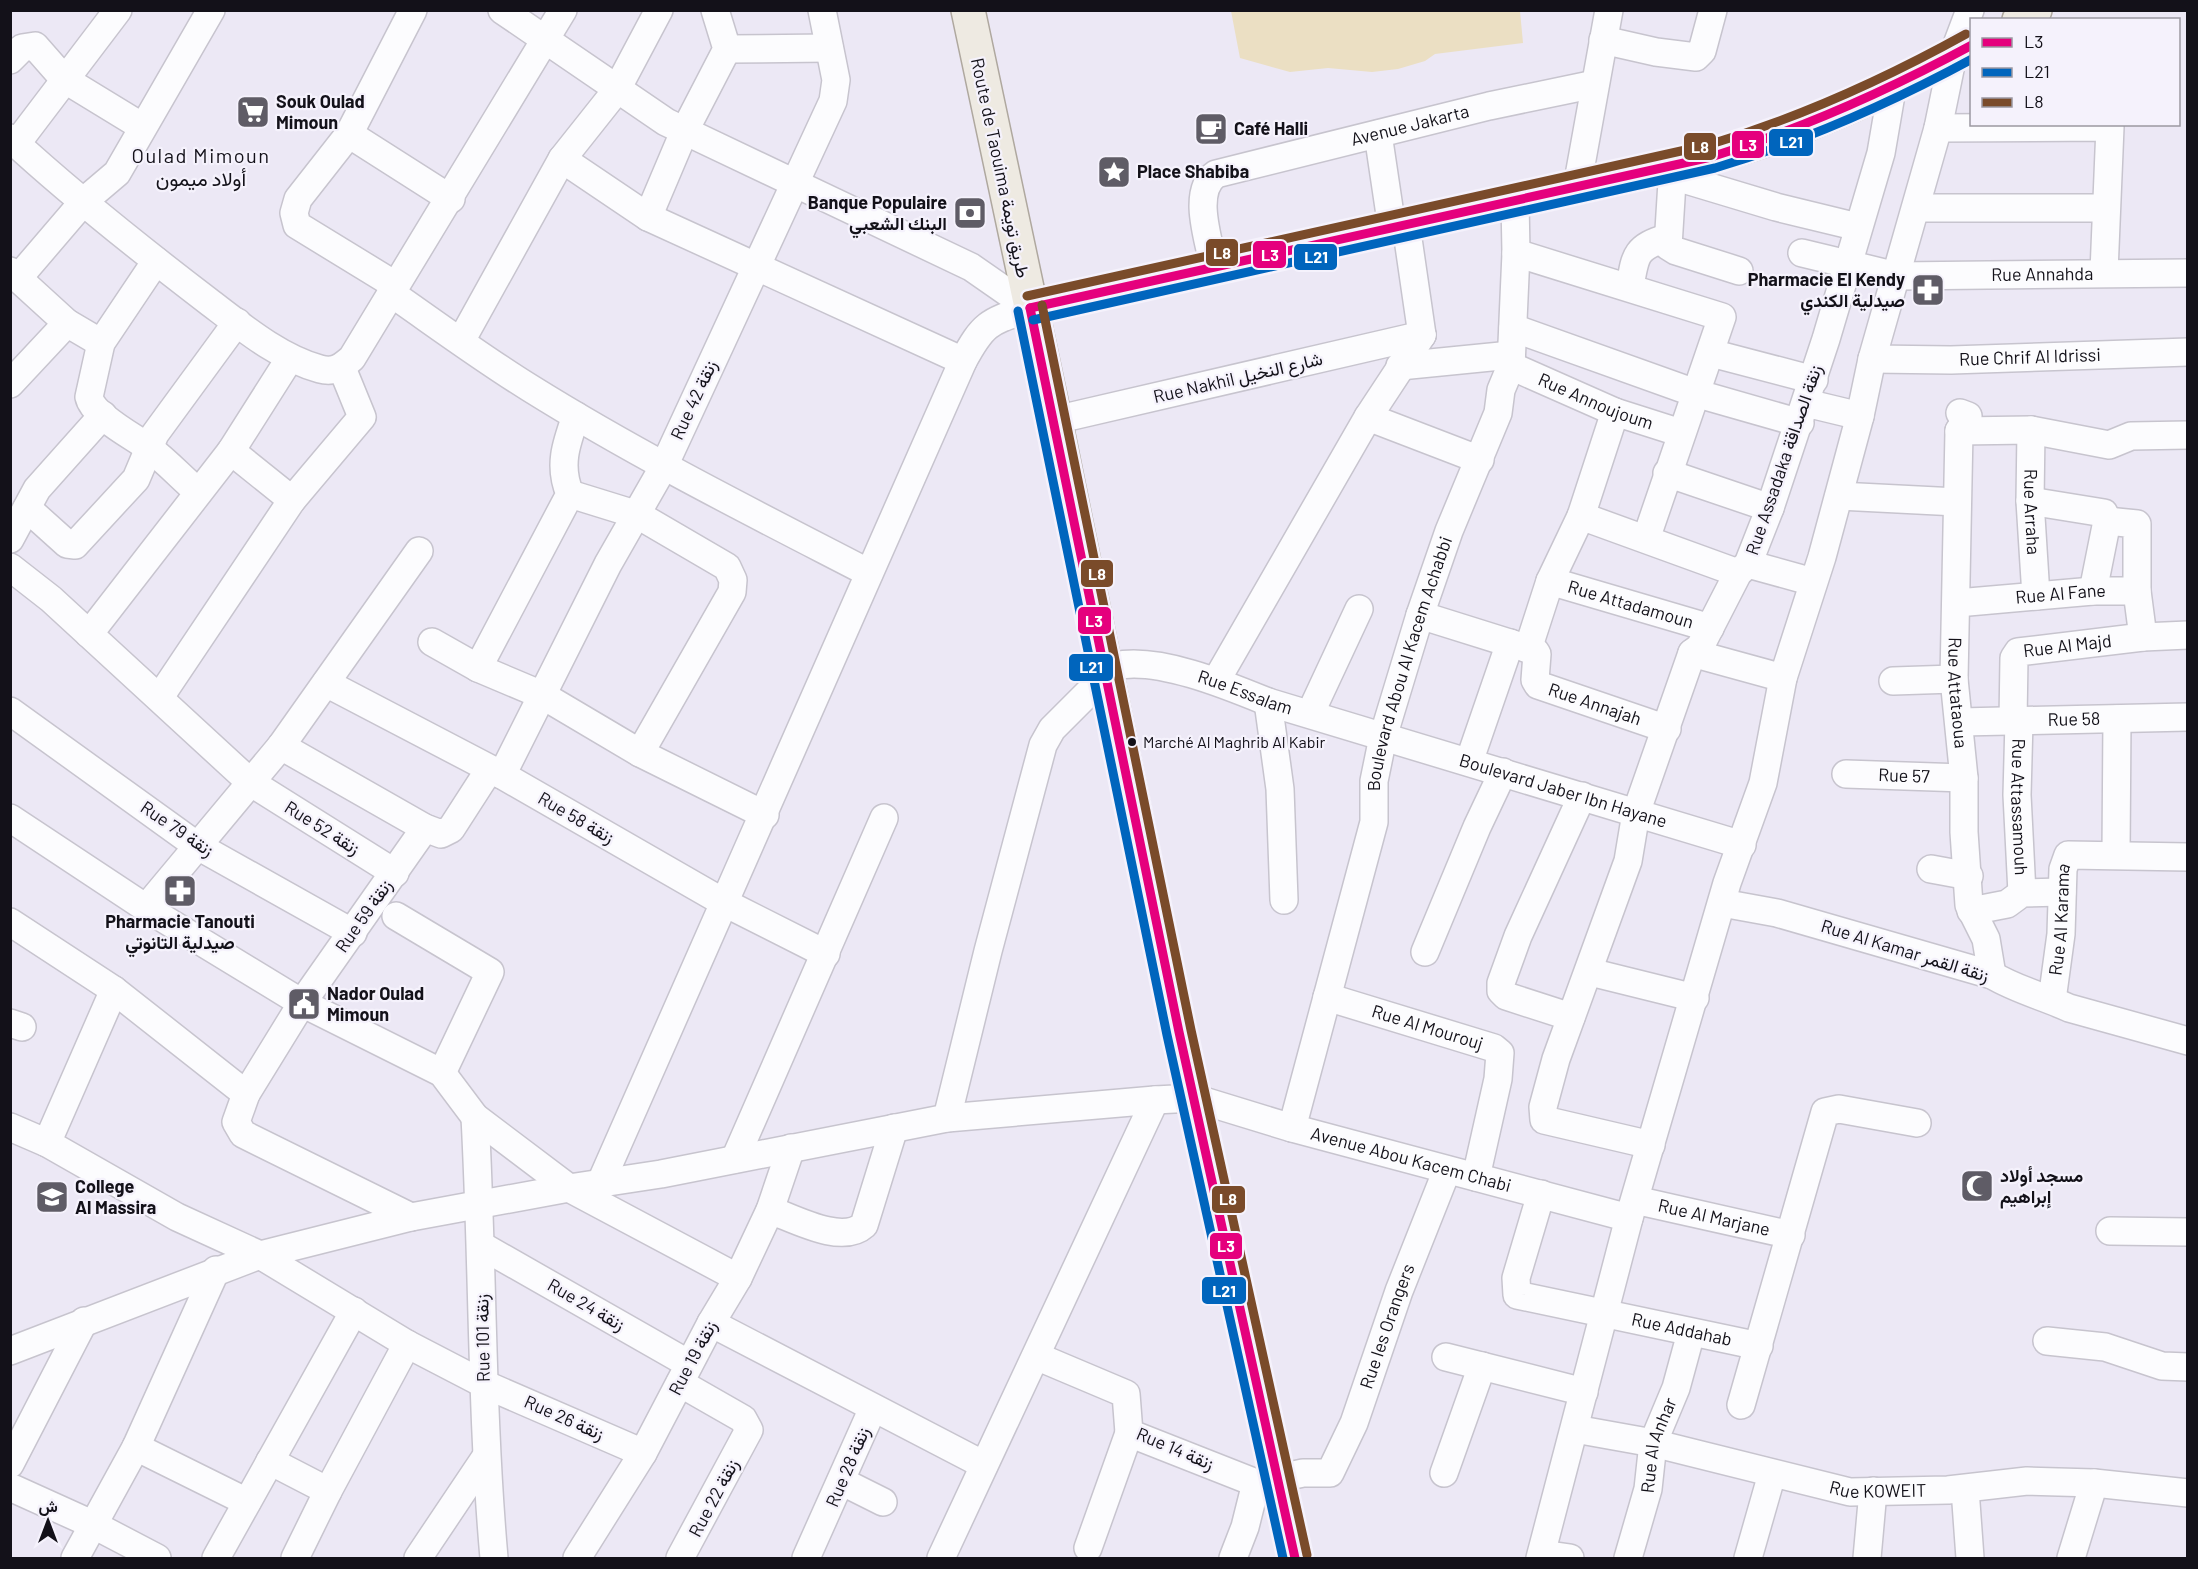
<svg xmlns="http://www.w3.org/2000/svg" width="2198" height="1569" font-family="Barlow,Vazirmatn,sans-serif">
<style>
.green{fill:#ebdfc3}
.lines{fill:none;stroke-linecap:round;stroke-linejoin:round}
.minor-casing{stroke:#c7c4ce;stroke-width:30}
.major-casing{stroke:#afa89f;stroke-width:36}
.minor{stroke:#fcfcfe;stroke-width:27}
.major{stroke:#eeeae2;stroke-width:33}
.bus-1-casing{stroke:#f5f2fc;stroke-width:14}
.bus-2-casing{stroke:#f5f2fc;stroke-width:14}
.bus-3-casing{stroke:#f5f2fc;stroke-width:14}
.bus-1{stroke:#e5007d;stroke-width:9}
.bus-2{stroke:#0065bd;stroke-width:9}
.bus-3{stroke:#7a4b2a;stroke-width:9}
.bus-dot{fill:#131119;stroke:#f5f2fc;stroke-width:2}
.labels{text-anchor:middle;stroke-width:4.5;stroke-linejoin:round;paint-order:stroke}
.bus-label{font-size:16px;fill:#131119;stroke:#f5f2fc;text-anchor:start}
.poi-label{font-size:18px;font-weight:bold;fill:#131119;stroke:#f5f2fc;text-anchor:start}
.street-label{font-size:18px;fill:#131119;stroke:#f5f2fc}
.neighbourhood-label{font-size:20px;letter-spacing:1.5px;fill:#131119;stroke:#f5f2fc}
.line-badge{stroke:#f5f2fc;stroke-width:2}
.badge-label{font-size:16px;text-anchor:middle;font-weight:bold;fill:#fff}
</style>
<rect width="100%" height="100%" fill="#ece8f5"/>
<path class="green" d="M1231 11H1520L1523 43 1435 54 1425 61 1398 69 1372 72 1328 68 1290 72 1240 58Z"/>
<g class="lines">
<defs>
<g id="minor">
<path d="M502 10 666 122 971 267 1030 308"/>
<path d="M1603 40 1656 52 1696 57 1702 51 1713 10"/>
<path d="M727 49 829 48"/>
<path d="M10 60 22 48 35 46 64 79 141 126"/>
<path d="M1938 128 2110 127 2104 272"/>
<path d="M349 134 451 199"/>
<path d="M1378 134 1392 228"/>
<path d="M10 138C73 196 140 249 208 301 241 326 279 358 320 369 334 373 342 367 352 358L563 10"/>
<path d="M17 143 118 10"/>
<path d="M562 159 648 217 963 361"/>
<path d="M1673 166 1668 246 1676 251 1739 271"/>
<path d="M1673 176 1776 207 1858 227"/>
<path d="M1577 187 1609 10"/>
<path d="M1916 208H2106"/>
<path d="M648 217 684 132 727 49 715 10"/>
<path d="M1406 225 1422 335"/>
<path d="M1516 253 1722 317 1646 539"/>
<path id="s1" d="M1802 253 1897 276 2188 273"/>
<path d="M156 261 101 343 89 397C93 416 133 436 149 448 166 461 181 477 198 492"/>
<path id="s2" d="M1214 267C1209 241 1191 191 1216 174L1489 106 1595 84"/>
<path d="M10 271 67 323 101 343"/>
<path d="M19 277 84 201 117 173 211 10"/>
<path d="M395 285 297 225 294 213 298 199 349 134 413 10"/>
<path d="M1630 287C1635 256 1635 247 1667 238"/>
<path d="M391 293C437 325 483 359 530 388 639 456 755 514 869 573"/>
<path d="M1513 328 1695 393 1800 423"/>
<path d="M461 341 562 159 616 91 659 10"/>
<path d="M1711 353 1814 380"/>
<path id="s3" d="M1872 359 1951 360 2188 352"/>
<path d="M1400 366 1511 355"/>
<path id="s4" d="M1511 366 1615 412 1681 433"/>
<path d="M10 384 67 323"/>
<path d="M1806 403 1860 416"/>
<path id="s5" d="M1960 413 1968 416 1959 431 1954 679 1964 778V832L1969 905 1986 939 1992 975"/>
<path d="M1368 417 1480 460"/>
<path d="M1055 420 1422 335"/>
<path id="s6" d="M2031 430 2030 501 2036 596"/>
<path d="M1959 431 2031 430 2109 445 2131 436 2188 435"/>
<path d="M231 451 292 500"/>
<path d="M1667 473 1770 508"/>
<path d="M570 494 638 515 727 567 733 580 732 592 640 753"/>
<path d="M1839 496 1957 502"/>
<path d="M2030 501 2104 513 2107 521 2093 591"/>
<path d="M27 508 67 544 75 545 136 479 155 434 237 322"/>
<path d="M1581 516 1738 573"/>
<path d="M2107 521 2137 524V591"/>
<path d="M10 539 37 489 103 415"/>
<path d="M1748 564 1813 582"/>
<path d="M10 567 51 599 250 782 395 873"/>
<path id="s7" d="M1550 581 1710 628"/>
<path id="s8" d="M1957 603 2093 591H2137L2143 637"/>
<path id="s9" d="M1420 615 1535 651 1537 654 1535 680 1538 685 1667 729"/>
<path d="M89 634 231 451 290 358"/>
<path d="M432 642 478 668 542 695 640 753 765 815"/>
<path d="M1528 649 1550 581 1581 516 1615 412"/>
<path d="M1692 653 1783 678"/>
<path d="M478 668 570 494C558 466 566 444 576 416"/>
<path d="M1216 681 1368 417 1422 335"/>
<path d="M1893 681 1954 679"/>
<path d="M326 683 502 775 723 902 826 954"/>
<path d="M160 697 292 500 362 417 342 368"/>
<path d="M1268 702 1280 789 1284 900"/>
<path d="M10 711 196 845 353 933"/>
<path d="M1310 714 1359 609"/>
<path id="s10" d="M2013 721 2014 658 2018 652 2143 637 2188 635"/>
<path id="s11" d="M2019 721 2017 795 2022 893"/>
<path id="s12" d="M1960 722 2188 717"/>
<path d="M281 746 425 828 441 834 451 829 489 770"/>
<path d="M1469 762 1510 643"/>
<path id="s13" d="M1846 774 1964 778"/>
<path d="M502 775 608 564 664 466 833 101 836 80 822 10"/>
<path d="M10 818 146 908 302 1003 442 1073 475 1117 569 1188 738 1278"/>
<path d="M2116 854 2117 719"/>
<path d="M1931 869 1969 876"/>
<path d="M1722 903 1777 913 1992 975C2017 990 2043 996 2069 1008L2188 1041"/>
<path d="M146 908 281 746 419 551"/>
<path d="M1971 911 2007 904 2022 893 2062 892"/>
<path d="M396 916 490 972 442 1073"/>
<path d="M10 922 114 990 246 1094"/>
<path d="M1425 952 1477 827 1503 772"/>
<path d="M1590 972 1695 998"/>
<path id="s14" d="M1327 997 1494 1048 1500 1053 1498 1079 1476 1177"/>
<path id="s15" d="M2052 1000 2061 934 2063 869 2068 855 2188 857"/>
<path d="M1571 1017 1506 996 1501 991V983L1518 936 1582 796"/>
<path d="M10 1023 22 1027"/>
<path d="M475 1117C483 1264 481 1412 494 1558"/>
<path id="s16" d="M947 1118 988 951 1043 745 1052 729 1115 666C1157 656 1229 686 1268 702L1742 845"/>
<path d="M10 1127 47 1143 177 1217 260 1255 407 1344 484 1384 643 1453"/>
<path id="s17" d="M1292 1128 1374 822V781L1383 737 1420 615 1449 531 1498 413 1501 390 1511 366 1516 253 1515 201"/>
<path d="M47 1143 114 990"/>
<path d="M1651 1145 1544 1120 1543 1107 1556 1059 1628 861 1636 813 1692 653 1700 647 1738 573 1748 564 1770 508 1826 339 1881 153 1892 89"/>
<path d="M735 1159 884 818"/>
<path d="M601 1182 963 361C984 322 989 322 1030 308"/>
<path id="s18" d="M1541 1194 1516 1278 1517 1295 1759 1346"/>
<path id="s19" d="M1635 1200 1791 1235"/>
<path d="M770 1210C795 1219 842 1245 864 1225L894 1128"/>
<path d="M411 1217 243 1134 236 1122 246 1094 302 1003 425 828"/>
<path d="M2110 1231 2188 1232"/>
<path d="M482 1246 689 1364"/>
<path d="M711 1323 984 1465"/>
<path d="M2047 1341 2105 1347 2162 1366 2188 1367"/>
<path id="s20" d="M10 1351 260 1255 411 1217 569 1188 661 1174 947 1118 1155 1100 1194 1098 1292 1128 1629 1218"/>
<path id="s21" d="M1036 1356 1126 1394 1129 1433 1256 1483 1303 1473H1330L1354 1423 1399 1291 1447 1170"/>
<path d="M1446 1357 1584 1392"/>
<path d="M680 1383 743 1419 749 1430 680 1558"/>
<path d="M1741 1405 1825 1112 1839 1109 1917 1123"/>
<path id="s22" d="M1575 1429 1653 1443 1850 1492 1948 1490 2027 1481 2094 1483 2188 1493"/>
<path d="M136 1447 247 1502"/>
<path d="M270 1461 328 1491"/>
<path d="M10 1464 84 1321"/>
<path d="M1444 1473 1482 1366"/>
<path d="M841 1481 883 1502"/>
<path d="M10 1487 94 1525 157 1558"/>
<path d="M1965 1489 1970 1558"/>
<path d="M1088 1548 1129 1433"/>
<path d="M1542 1554 1570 1558"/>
<path d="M75 1558 136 1447 216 1270"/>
<path d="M216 1558 354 1311"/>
<path d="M295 1558 328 1491 407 1344"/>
<path d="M418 1558 485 1458"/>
<path d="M577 1558 643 1453 711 1323 738 1278 770 1210 791 1148"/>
<path d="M806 1558 873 1408"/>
<path d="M941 1558 1155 1100"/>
<path d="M1233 1558 1245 1527 1256 1483"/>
<path d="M1540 1558 1629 1218 1727 883 1763 783 1783 678 1822 557 1860 416 1872 359 1938 128 1953 55 1970 10"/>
<path id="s23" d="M1628 1558 1648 1489 1653 1443 1676 1388 1691 1333"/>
<path d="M1748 1558 1772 1474"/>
<path d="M1867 1558 1873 1491"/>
<path d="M2071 1558 2094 1483"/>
</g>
<g id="major">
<path d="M968 10 1055 420 1179 1032 1295 1558"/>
<path d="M2019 20 2035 10"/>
<path d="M1030 308 1711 157C1808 129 1883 94 1972 45"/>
</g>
</defs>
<use href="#minor" class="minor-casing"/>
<use href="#major" class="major-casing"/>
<use href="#minor" class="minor"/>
<use href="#major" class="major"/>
<defs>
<g id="bus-1">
<path d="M1030 308 1179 1032 1295 1558"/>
<path d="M1030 308 1711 157C1802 129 1887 91 1972 45"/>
</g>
<g id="bus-2">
<path d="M1018 311 1167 1035 1283 1558"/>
<path d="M1033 320 1715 168C1805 141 1889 104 1972 59"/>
</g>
<g id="bus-3">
<path d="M1027 296 1708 145C1799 118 1883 80 1966 34"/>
<path d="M1042 305 1191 1030 1307 1555"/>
</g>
</defs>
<use href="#bus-1" class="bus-1-casing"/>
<use href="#bus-2" class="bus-2-casing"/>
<use href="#bus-3" class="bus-3-casing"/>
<use href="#bus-1" class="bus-1"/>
<use href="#bus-2" class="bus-2"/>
<use href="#bus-3" class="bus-3"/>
</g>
<defs>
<symbol id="supermarket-square" viewBox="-11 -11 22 22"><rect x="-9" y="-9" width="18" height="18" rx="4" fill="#5f5c66" stroke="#f5f2fc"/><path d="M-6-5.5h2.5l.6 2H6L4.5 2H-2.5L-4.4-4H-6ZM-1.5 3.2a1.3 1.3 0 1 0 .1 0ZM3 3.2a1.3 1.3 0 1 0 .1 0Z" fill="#fff"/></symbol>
<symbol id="cafe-square" viewBox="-11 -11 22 22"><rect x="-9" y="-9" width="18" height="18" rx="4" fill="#5f5c66" stroke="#f5f2fc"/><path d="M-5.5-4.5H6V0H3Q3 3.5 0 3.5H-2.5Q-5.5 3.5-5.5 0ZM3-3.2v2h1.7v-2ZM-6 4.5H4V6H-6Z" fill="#fff"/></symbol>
<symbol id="sight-square" viewBox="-11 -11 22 22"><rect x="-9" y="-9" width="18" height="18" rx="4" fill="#5f5c66" stroke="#f5f2fc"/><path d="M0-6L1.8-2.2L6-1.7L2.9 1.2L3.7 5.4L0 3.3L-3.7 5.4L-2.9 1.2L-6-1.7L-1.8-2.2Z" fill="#fff"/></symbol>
<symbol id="bank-square" viewBox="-11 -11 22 22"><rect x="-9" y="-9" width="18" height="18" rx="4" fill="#5f5c66" stroke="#f5f2fc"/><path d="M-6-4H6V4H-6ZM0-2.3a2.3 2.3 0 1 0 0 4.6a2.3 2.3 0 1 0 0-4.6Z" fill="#fff"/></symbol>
<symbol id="pharmacy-square" viewBox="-11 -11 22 22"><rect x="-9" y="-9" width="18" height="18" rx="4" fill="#5f5c66" stroke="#f5f2fc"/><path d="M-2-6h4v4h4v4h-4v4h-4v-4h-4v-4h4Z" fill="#fff"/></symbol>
<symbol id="civic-square" viewBox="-11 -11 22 22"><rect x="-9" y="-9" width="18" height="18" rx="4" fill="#5f5c66" stroke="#f5f2fc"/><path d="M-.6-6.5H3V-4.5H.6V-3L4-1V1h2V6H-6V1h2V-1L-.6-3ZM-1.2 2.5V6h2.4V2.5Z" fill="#fff"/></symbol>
<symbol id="mosque-square" viewBox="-11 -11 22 22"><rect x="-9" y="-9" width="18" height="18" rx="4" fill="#5f5c66" stroke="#f5f2fc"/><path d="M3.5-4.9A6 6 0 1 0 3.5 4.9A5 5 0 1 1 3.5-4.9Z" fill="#fff"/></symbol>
<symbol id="university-square" viewBox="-11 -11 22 22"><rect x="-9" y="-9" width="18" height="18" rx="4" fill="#5f5c66" stroke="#f5f2fc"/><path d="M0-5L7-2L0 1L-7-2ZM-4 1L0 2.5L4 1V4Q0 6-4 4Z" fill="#fff"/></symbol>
</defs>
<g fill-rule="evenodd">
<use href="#supermarket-square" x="234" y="93" width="38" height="38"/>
<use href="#cafe-square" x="1192" y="110" width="38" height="38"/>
<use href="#sight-square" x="1095" y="153" width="38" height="38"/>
<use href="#bank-square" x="951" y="194" width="38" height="38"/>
<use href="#pharmacy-square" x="1909" y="271" width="38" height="38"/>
<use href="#pharmacy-square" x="161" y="872" width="38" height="38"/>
<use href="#civic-square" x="285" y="985" width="38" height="38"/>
<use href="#mosque-square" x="1958" y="1167" width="38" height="38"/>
<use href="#university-square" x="33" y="1178" width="38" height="38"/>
</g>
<circle class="bus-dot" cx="1132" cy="742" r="5"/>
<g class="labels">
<g class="bus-label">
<text x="1143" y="748">Marché Al Maghrib Al Kabir</text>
</g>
<g class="poi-label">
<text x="276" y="108">Souk Oulad<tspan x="276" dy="21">Mimoun</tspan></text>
<text x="1234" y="135">Café Halli</text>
<text x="1137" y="178">Place Shabiba</text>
<text x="947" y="209" text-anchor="end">Banque Populaire<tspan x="947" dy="21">البنك الشعبي</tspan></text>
<text x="1905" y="286" text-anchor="end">Pharmacie El Kendy<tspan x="1905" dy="21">صيدلية الكندي</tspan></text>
<text x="180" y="928" text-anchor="middle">Pharmacie Tanouti<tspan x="180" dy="21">صيدلية التانوتي</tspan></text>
<text x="327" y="1000">Nador Oulad<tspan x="327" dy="21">Mimoun</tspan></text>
<text x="2000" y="1182">مسجد أولاد<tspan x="2000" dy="21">إبراهيم</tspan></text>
<text x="75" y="1193">College<tspan x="75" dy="21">Al Massira</tspan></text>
</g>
<g class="street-label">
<text dy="6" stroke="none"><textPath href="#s2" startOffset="298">Avenue Jakarta</textPath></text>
<text transform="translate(1000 168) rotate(78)" y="6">Route de Taouima طريق تويمة</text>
<text dy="6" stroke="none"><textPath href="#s1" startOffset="243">Rue Annahda</textPath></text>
<text dy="6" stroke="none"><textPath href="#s3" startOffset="158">Rue Chrif Al Idrissi</textPath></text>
<text transform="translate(1238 378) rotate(-13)" y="6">Rue Nakhil شارع النخيل</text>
<text transform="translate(694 400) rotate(-65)" y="6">Rue 42 زنقة</text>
<text dy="6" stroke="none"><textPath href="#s4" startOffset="92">Rue Annoujoum</textPath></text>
<text transform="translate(1784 460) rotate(-71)" y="6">Rue Assadaka زنقة الصداقة</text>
<text dy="6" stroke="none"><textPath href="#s6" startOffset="82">Rue Arraha</textPath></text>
<text dy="6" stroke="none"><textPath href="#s8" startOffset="104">Rue Al Fane</textPath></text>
<text dy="6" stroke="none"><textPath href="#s7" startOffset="84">Rue Attadamoun</textPath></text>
<text dy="6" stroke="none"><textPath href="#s10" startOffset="120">Rue Al Majd</textPath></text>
<text dy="6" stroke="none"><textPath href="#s17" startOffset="480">Boulevard Abou Al Kacem Achabbi</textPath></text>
<text dy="6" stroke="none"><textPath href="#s5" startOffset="288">Rue Attataoua</textPath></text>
<text dy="6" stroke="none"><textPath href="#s16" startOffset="627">Rue Essalam</textPath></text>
<text dy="6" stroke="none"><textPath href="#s9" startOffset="216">Rue Annajah</textPath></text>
<text dy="6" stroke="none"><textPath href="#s12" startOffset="114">Rue 58</textPath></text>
<text dy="6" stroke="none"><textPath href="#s13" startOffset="58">Rue 57</textPath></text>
<text dy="6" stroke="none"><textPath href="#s16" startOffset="960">Boulevard Jaber Ibn Hayane</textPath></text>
<text dy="6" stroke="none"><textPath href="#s11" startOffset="86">Rue Attassamouh</textPath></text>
<text transform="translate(576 818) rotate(30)" y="6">Rue 58 زنقة</text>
<text transform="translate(322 828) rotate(32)" y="6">Rue 52 زنقة</text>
<text transform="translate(177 829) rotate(34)" y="6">Rue 79 زنقة</text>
<text transform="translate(364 916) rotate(-55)" y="6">Rue 59 زنقة</text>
<text dy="6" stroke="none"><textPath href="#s15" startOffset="81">Rue Al Karama</textPath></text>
<text transform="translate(1905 951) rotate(17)" y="6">Rue Al Kamar زنقة القمر</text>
<text dy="6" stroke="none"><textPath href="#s14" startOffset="105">Rue Al Mourouj</textPath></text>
<text dy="6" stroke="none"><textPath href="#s20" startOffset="1442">Avenue Abou Kacem Chabi</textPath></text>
<text dy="6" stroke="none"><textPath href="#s19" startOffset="81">Rue Al Marjane</textPath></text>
<text transform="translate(586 1305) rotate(30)" y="6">Rue 24 زنقة</text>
<text dy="6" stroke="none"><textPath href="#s21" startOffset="506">Rue les Orangers</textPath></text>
<text dy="6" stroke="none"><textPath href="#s18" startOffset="273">Rue Addahab</textPath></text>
<text transform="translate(483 1338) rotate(-91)" y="6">Rue 101 زنقة</text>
<text transform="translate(693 1358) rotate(-62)" y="6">Rue 19 زنقة</text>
<text transform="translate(564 1418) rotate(24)" y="6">Rue 26 زنقة</text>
<text dy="6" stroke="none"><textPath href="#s23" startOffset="117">Rue Al Anhar</textPath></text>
<text transform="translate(1175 1449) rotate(23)" y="6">Rue 14 زنقة</text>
<text transform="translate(848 1467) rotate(-67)" y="6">Rue 28 زنقة</text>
<text dy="6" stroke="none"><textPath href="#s22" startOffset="310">Rue KOWEIT</textPath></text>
<text transform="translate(714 1498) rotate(-62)" y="6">Rue 22 زنقة</text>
</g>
<g class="neighbourhood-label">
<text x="201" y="163">Oulad Mimoun<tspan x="201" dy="23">أولاد ميمون</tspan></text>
</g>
</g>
<g class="line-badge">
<rect x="1768" y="128" width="46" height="29" rx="6" fill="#0065bd"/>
<rect x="1731" y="130" width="34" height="29" rx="6" fill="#e5007d"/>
<rect x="1683" y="132" width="34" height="29" rx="6" fill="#7a4b2a"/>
<rect x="1205" y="238" width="34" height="29" rx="6" fill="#7a4b2a"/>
<rect x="1252" y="240" width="35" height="29" rx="6" fill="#e5007d"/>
<rect x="1293" y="243" width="45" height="28" rx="6" fill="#0065bd"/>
<rect x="1080" y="559" width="34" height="29" rx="6" fill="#7a4b2a"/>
<rect x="1077" y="606" width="35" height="29" rx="6" fill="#e5007d"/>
<rect x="1068" y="653" width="46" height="29" rx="6" fill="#0065bd"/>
<rect x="1211" y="1185" width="35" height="29" rx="6" fill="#7a4b2a"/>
<rect x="1209" y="1232" width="34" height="28" rx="6" fill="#e5007d"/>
<rect x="1201" y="1276" width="46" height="29" rx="6" fill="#0065bd"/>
</g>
<g class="badge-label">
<text x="1791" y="148">L21</text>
<text x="1748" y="151">L3</text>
<text x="1700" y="153">L8</text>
<text x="1222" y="259">L8</text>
<text x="1270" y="261">L3</text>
<text x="1316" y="263">L21</text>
<text x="1097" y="580">L8</text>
<text x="1094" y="627">L3</text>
<text x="1091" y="673">L21</text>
<text x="1228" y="1205">L8</text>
<text x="1226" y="1252">L3</text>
<text x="1224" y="1297">L21</text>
</g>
<rect width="2198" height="1569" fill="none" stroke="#131119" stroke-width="24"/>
<rect x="1970" y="18" width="210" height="108" fill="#f5f2fc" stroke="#9b98a1" stroke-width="1.5"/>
<rect x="1982" y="38" width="30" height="9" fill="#e5007d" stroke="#9b98a1" stroke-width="1.5"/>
<text x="2024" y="48" font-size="18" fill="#131119">L3</text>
<rect x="1982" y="68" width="30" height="9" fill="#0065bd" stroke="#9b98a1" stroke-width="1.5"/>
<text x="2024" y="78" font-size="18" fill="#131119">L21</text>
<rect x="1982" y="98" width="30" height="9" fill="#7a4b2a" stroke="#9b98a1" stroke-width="1.5"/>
<text x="2024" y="108" font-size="18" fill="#131119">L8</text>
<g transform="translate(48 1521)" stroke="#f5f2fc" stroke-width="4.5" paint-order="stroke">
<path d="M0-4.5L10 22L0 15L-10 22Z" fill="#131119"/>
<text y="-9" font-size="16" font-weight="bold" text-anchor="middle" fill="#131119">ش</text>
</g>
</svg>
